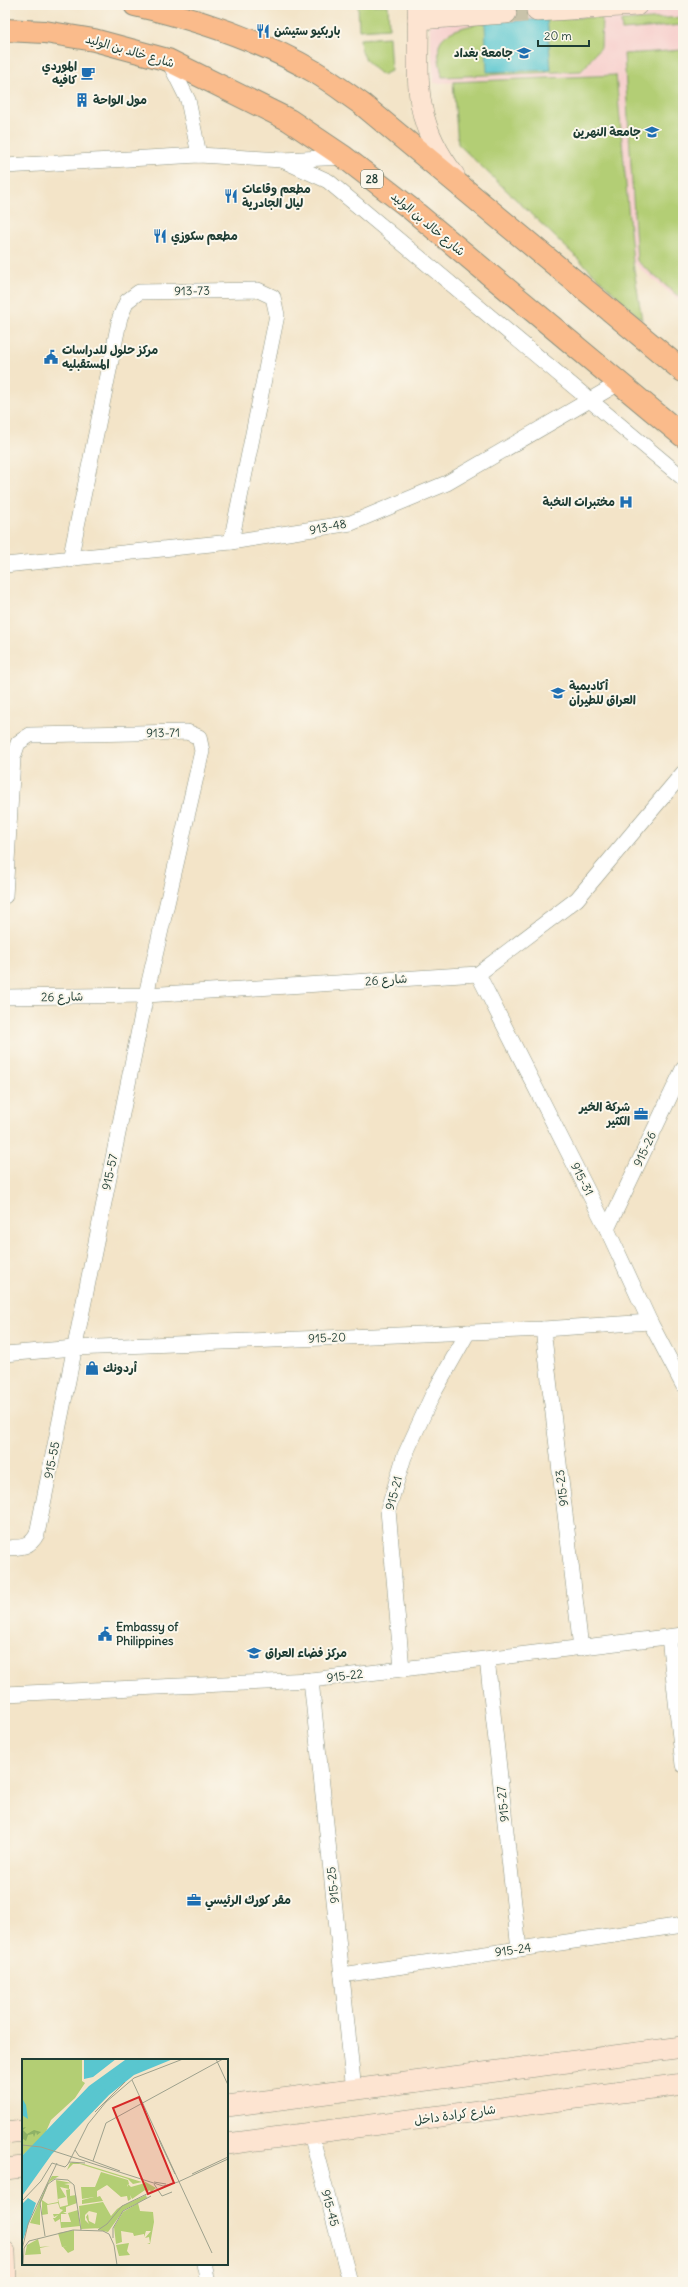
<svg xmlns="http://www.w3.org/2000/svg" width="688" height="2287" font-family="Delius,'Playpen Sans Arabic',sans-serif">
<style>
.built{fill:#f7d0cd}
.green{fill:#b3ce74;stroke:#698654}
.water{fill:#59c6cf;stroke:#3c8282}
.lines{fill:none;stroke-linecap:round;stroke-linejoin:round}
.secondary-tunnel{stroke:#c9c3aa;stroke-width:21;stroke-dasharray:21 10;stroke-linecap:butt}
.street-casing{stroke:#89907e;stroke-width:16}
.secondary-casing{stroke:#89907e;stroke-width:22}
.primary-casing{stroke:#89907e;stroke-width:24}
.street{stroke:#fff;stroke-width:15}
.secondary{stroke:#fde4d1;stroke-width:21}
.primary{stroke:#fabb8b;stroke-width:22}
.labels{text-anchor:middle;stroke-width:4;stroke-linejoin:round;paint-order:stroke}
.shield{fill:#fbf7ec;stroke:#61756b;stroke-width:1}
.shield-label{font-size:11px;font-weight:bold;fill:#1f3d34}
.poi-label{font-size:12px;font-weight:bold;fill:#1f3d34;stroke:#fbf7ec;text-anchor:start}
.street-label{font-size:12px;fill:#1f3d34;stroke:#fbf7ec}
.inset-river{fill:none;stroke:#59c6cf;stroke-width:2}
.inset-road{fill:none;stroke:#9ea18d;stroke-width:1}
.view{fill:#d62828;fill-opacity:0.15;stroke:#d62828;stroke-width:2}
.inset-edge{fill:none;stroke:#1f3d34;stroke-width:2}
</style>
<rect width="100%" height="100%" fill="#fbf7ec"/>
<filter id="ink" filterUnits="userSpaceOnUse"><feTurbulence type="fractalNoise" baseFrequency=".025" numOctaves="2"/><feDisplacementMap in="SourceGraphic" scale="8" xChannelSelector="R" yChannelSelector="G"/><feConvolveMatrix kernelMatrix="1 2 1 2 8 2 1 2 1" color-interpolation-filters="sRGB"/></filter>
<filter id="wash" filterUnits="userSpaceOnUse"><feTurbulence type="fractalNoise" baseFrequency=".012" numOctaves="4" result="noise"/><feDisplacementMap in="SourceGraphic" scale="16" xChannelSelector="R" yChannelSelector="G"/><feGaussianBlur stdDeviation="0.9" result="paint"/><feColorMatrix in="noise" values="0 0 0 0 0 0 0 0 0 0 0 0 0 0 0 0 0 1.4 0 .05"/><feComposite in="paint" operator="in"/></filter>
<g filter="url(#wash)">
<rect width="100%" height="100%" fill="#f3e4c8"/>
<path class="built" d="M428 5H683V304L633 263 616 76 434 83Z"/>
<g class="green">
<path d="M358 5H388L389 28 359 30Z"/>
<path d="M602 17 601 48C592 55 589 64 581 71L442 77C441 68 437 55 439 46 442 29 471 26 485 22L551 70 547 19Z"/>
<path d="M683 17V25L622 30 621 21Z"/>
<path d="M389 37 391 71 382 75C369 65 360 56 360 39Z"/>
<path d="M683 50V292L678 296 637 261 624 54Z"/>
<path d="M616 75 633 263 642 320 458 144 453 82Z"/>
</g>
<path class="water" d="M547 19 551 70 487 72 485 22Z"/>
</g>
<g filter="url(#ink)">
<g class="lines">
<path class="secondary-tunnel" d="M506 13 537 11"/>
<defs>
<g id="street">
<path d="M168 60 188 100 199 155"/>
<path d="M282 160 328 181 683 478"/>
<path d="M5 166 199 155 282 160 344 157"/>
<path d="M70 560 120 317 127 301 139 292 258 290 273 297 277 315 231 542"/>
<path d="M5 565 231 542 351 523 447 483 619 383"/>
<path d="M5 896 13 758 18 743 30 735 187 732 199 737 202 751 146 995 37 1534C29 1549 20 1547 5 1548"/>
<path d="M478 974 607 1229 650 1322 683 1385"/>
<path d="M5 997 146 995 478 974 577 899 683 773"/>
<path d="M607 1229 683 1069"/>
<path d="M543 1329 581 1648"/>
<path d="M5 1354 74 1348 543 1329 650 1322"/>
<path d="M669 1637 683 1765"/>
<path d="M487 1659 519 1949"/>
<path d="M402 1669 388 1510 404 1457 432 1396 468 1332"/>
<path d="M311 1680 354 2091"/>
<path d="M5 1694 311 1680 683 1635"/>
<path d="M342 1975 683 1925"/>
<path d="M311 2134 350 2282"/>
<path d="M204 2264 208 2282"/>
</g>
<g id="secondary">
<path d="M418 5C420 74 408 116 454 175"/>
<path d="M537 11 637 5"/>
<path d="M418 19 506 13"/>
<path d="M227 2106 683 2047"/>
<path d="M5 2133 23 2131"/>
<path d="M227 2144 683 2084"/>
<path d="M5 2169 23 2167"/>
<path d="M5 2252 6 2282"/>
</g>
<g id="primary">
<path d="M135 5C197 19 260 40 315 72 332 82 347 94 363 105L683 371"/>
<path d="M5 30 45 32 94 40 168 60 289 120 344 157 411 209 683 436"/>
</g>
</defs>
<use href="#street" class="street-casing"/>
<use href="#secondary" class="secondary-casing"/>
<use href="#primary" class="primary-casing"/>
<use href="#street" class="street"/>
<use href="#secondary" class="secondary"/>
<use href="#primary" class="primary"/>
</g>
</g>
<defs>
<symbol id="restaurant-bare" viewBox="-9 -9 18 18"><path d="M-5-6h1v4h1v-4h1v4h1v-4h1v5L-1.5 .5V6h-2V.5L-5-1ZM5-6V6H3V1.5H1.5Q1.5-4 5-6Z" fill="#1f6fb2" stroke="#fbf7ec" stroke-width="2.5" paint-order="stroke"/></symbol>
<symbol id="university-bare" viewBox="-9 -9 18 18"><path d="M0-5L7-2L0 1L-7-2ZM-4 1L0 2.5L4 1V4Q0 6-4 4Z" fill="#1f6fb2" stroke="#fbf7ec" stroke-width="2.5" paint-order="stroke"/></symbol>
<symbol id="cafe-bare" viewBox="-9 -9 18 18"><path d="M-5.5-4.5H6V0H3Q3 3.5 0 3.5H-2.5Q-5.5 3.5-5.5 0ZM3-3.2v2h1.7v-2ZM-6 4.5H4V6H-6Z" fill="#1f6fb2" stroke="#fbf7ec" stroke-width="2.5" paint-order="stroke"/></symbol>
<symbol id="building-bare" viewBox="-9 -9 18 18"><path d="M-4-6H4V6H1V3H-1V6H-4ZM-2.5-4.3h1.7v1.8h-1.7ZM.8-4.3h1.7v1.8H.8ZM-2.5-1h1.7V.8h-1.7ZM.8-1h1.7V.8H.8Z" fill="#1f6fb2" stroke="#fbf7ec" stroke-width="2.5" paint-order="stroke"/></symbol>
<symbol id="civic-bare" viewBox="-9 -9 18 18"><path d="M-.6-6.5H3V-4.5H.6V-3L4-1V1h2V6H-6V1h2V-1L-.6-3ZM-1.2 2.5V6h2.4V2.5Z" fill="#1f6fb2" stroke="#fbf7ec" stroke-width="2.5" paint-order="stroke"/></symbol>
<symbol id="hospital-bare" viewBox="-9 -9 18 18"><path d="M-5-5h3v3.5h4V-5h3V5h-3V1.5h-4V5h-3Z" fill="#1f6fb2" stroke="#fbf7ec" stroke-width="2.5" paint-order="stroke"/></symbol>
<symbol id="school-bare" viewBox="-9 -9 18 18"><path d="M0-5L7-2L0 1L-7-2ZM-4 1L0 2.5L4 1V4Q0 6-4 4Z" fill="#1f6fb2" stroke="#fbf7ec" stroke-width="2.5" paint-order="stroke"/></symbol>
<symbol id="office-bare" viewBox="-9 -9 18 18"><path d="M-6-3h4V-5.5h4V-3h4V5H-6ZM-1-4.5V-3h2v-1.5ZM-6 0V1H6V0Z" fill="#1f6fb2" stroke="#fbf7ec" stroke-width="2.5" paint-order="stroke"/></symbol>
<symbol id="shop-bare" viewBox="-9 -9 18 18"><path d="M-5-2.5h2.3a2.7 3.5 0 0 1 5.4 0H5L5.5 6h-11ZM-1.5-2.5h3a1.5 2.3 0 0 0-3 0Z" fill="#1f6fb2" stroke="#fbf7ec" stroke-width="2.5" paint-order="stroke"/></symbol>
</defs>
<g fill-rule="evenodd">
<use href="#restaurant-bare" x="253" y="21" width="20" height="20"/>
<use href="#university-bare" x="514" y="43" width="20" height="20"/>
<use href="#cafe-bare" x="78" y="63" width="20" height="20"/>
<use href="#building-bare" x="72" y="90" width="20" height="20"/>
<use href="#university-bare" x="642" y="122" width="20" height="20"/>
<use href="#restaurant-bare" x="221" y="186" width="20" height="20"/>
<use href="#restaurant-bare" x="150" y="226" width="20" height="20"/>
<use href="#civic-bare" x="41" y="347" width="20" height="20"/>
<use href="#hospital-bare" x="616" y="492" width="20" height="20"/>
<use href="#school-bare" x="548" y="683" width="20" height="20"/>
<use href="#office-bare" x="631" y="1104" width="20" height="20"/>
<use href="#shop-bare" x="82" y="1358" width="20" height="20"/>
<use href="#civic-bare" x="95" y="1624" width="20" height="20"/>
<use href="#school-bare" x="244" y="1643" width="20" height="20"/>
<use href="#office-bare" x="184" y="1890" width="20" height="20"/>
</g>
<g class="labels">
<rect class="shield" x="361" y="170" width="22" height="18" rx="3"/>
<g class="shield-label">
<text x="372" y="183">28</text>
</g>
<g class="poi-label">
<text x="274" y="35">باربكيو ستيشن</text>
<text x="513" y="57" text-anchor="end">جامعة بغداد</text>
<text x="77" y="70" text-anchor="end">الموردي<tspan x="77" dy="14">كافيه</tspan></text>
<text x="93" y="104">مول الواحة</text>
<text x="641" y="136" text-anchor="end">جامعة النهرين</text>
<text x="242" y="193">مطعم وقاعات<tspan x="242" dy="14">ليال الجادرية</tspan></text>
<text x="171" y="240">مطعم سكوزي</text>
<text x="62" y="354">مركز حلول للدراسات<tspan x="62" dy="14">المستقبليه</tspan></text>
<text x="615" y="506" text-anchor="end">مختبرات النخبة</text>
<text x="569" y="690">أكاديمية<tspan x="569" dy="14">العراق للطيران</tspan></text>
<text x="630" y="1111" text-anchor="end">شركة الخير<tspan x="630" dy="14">الكثير</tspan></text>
<text x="103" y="1372">أردونك</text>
<text x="116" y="1631">Embassy of<tspan x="116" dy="14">Philippines</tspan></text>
<text x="265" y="1657">مركز فضاء العراق</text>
<text x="205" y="1904">مقر كورك الرئيسي</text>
</g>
<g class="street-label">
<text transform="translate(130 51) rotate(16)" y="4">شارع خالد بن الوليد</text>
<text transform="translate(428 224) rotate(40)" y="4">شارع خالد بن الوليد</text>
<text transform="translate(192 291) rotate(-1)" y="4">913-73</text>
<text transform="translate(328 527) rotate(-11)" y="4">913-48</text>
<text transform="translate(163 733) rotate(-1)" y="4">913-71</text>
<text transform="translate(386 980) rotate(-4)" y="4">شارع 26</text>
<text transform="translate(62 997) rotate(-1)" y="4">شارع 26</text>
<text transform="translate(645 1149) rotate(-65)" y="4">915-26</text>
<text transform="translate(110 1172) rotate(-78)" y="4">915-57</text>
<text transform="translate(582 1179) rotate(63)" y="4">915-31</text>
<text transform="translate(327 1338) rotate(-2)" y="4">915-20</text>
<text transform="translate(52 1460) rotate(-79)" y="4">915-55</text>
<text transform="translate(562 1488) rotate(-97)" y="4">915-23</text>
<text transform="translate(394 1493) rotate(-75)" y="4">915-21</text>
<text transform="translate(345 1676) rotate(-7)" y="4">915-22</text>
<text transform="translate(503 1804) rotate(-96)" y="4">915-27</text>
<text transform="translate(333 1885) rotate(-96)" y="4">915-25</text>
<text transform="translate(513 1950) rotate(-8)" y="4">915-24</text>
<text transform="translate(455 2115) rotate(-8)" y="4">شارع كرادة داخل</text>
<text transform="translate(330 2208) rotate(75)" y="4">915-45</text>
</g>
</g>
<g transform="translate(22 2059)">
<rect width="206" height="206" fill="#f3e4c8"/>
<path d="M0 0H60V22L63 24 53 39 29 61 23 75 0 97ZM48 104 51 103 62 105 120 123 111 125 106 120 58 105H51L45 111ZM79 113 106 121 107 125 105 126V128L106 125 109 128 123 124 122 122 134 129 129 133 128 131 124 133 123 131 110 140 108 136 109 140 106 142 105 137 99 138 85 126 75 132V138L78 137 81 142 60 145V141L72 138 60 140 59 128H73ZM30 117H37L27 123 18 146V166L8 164 25 125ZM34 121 50 124 42 125 47 126V130L38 128 44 138 36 140 38 148 46 146 44 131 48 130V137L54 136 55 144 44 148V153H41L45 155H39V163H49L46 154 56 151 58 167 39 169 38 160 33 163 31 159H33L36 156 32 158 31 155H37L41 151 38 150 36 144 25 146 26 155 20 156V141L26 145 36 143ZM124 136 125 139 102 151 86 173 76 171 100 147ZM81 143 89 157 95 150 101 146 78 169 59 170 57 147ZM67 152 75 154 73 165 67 162 66 155 64 158 67 165 63 161V156ZM116 144 118 152 131 153 132 163 128 185H125L128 184 127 178 123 179 129 172H124L122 178V175L112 177 111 174 99 172 100 183 94 185 92 168 101 153ZM52 171V191L46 194 41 188 46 187 40 188 36 174ZM16 180 18 188 28 187 18 189 19 195 3 196 5 186ZM107 184 105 192 108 196 97 197 94 186Z" fill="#b3ce74" fill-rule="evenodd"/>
<path d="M4 68 1 71 5 75 12 71 19 73 15 76 14 73 12 78 11 75 6 76 4 82 0 79V69Z" fill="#8eb166"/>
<path d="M62 0H94L71 18 62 20ZM108 0H151L112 16 87 36 30 95 0 137V97L67 27 103 1ZM0 39 4 46 6 60 0 56ZM6 139 14 144 0 184V145Z" fill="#59c6cf"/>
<path class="inset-river" d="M22 87 74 31 123 0M24 88 75 32 127 0M25 88 76 33 129 0M19 94 75 32 125 0M24 100 21 95 23 91 76 34 131 0"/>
<path class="inset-road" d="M194 0 206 26M110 21 190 194M73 53 103 23M137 81 153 115M0 86 19 88 141 127 156 123 206 100M53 91 57 97 98 112M71 102 84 64 201 0M47 103 63 104M46 105 66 65 84 43 112 19 161 0M170 115 206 98M132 123 144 125M132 125 140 137 150 133M0 142 19 122 30 104 43 108 46 105M76 171 85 165 100 147 131 132M23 177 18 144 26 125 33 120 46 121 52 126 59 171M91 179V169L101 152 129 137M0 191 6 165 35 104M1 206 2 189 7 182 51 171 81 172 87 175 92 186 95 206"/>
<path class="view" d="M117 38 152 124 126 135 91 49Z"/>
<rect width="206" height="206" class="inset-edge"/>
</g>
<rect width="688" height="2287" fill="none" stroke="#fbf7ec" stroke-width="20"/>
<path d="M538 40v6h51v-6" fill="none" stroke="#1f3d34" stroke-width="2"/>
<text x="544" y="40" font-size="12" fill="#1f3d34" stroke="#fbf7ec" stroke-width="3" paint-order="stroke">20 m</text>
</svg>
